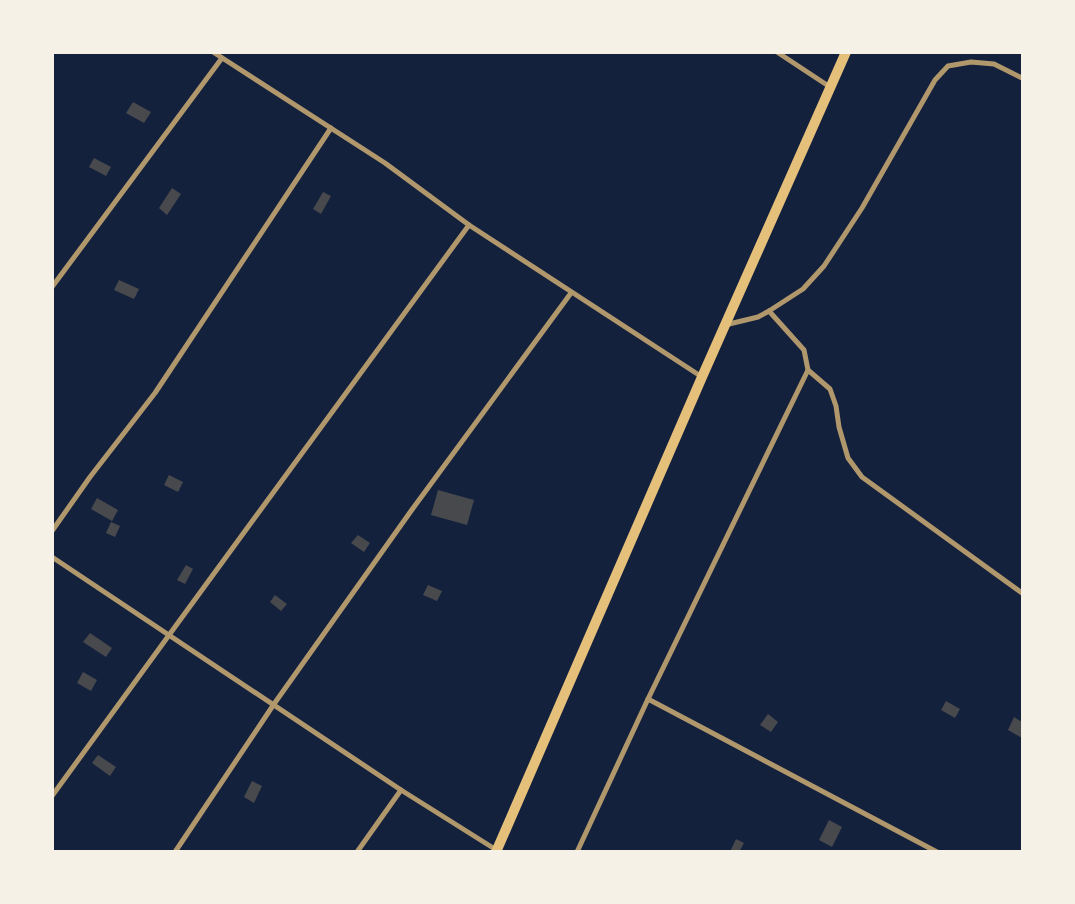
<svg xmlns="http://www.w3.org/2000/svg" width="1075" height="904" font-family="'Fira Sans',sans-serif">
<style>
.building{fill:#48494c}
.lines{fill:none;stroke-linecap:round;stroke-linejoin:round}
.minor{stroke:#b1986c;stroke-width:5}
.secondary{stroke:#e5c07b;stroke-width:10}
</style>
<rect width="100%" height="100%" fill="#14213d"/>
<g class="building">
<path d="M133 102 151 112 144 123 126 113Z"/>
<path d="M94 158 111 167 106 176 89 167Z"/>
<path d="M172 188 181 194 167 215 159 208Z"/>
<path d="M323 192 331 196 321 214 313 209Z"/>
<path d="M119 280 139 289 134 299 114 290Z"/>
<path d="M169 475 183 482 178 492 164 485Z"/>
<path d="M438 490 474 500 467 525 431 515Z"/>
<path d="M97 498 118 510 112 521 91 509Z"/>
<path d="M111 522 120 526 115 537 106 533Z"/>
<path d="M358 535 370 543 364 552 351 543Z"/>
<path d="M186 565 193 569 185 584 177 580Z"/>
<path d="M428 585 442 591 437 601 423 595Z"/>
<path d="M275 595 287 604 281 611 270 602Z"/>
<path d="M90 633 112 648 106 657 83 642Z"/>
<path d="M83 672 97 680 91 691 77 683Z"/>
<path d="M946 701 960 709 955 718 941 710Z"/>
<path d="M768 714 778 722 771 732 760 725Z"/>
<path d="M1014 717 1022 722V738L1008 730Z"/>
<path d="M98 755 116 767 110 776 92 763Z"/>
<path d="M252 781 262 786 254 803 244 797Z"/>
<path d="M829 820 842 827 832 847 819 840Z"/>
<path d="M736 839 744 843 739 852H730Z"/>
</g>
<g class="lines">
<g class="minor">
<path d="M213 52 385 163 469 225 702 377"/>
<path d="M777 52 830 87"/>
<path d="M52 287 222 58"/>
<path d="M769 311 804 350 808 370 830 389 836 406 839 427 848 458 862 477 1022 593"/>
<path d="M725 325 758 317 769 311 803 289 824 266 862 208 935 80 948 66 971 62 994 64 1022 78"/>
<path d="M52 531 90 477 155 393 331 128"/>
<path d="M52 557 401 790 498 851"/>
<path d="M648 699 937 852"/>
<path d="M52 796C190 605 330 416 469 225"/>
<path d="M175 852 274 704 411 511 571 293"/>
<path d="M357 852 401 790"/>
<path d="M577 852 648 699 808 370"/>
</g>
<path class="secondary" d="M496 852 702 377 846 52"/>
</g>
<rect width="1075" height="904" fill="none" stroke="#f6f1e7" stroke-width="108"/>
</svg>
